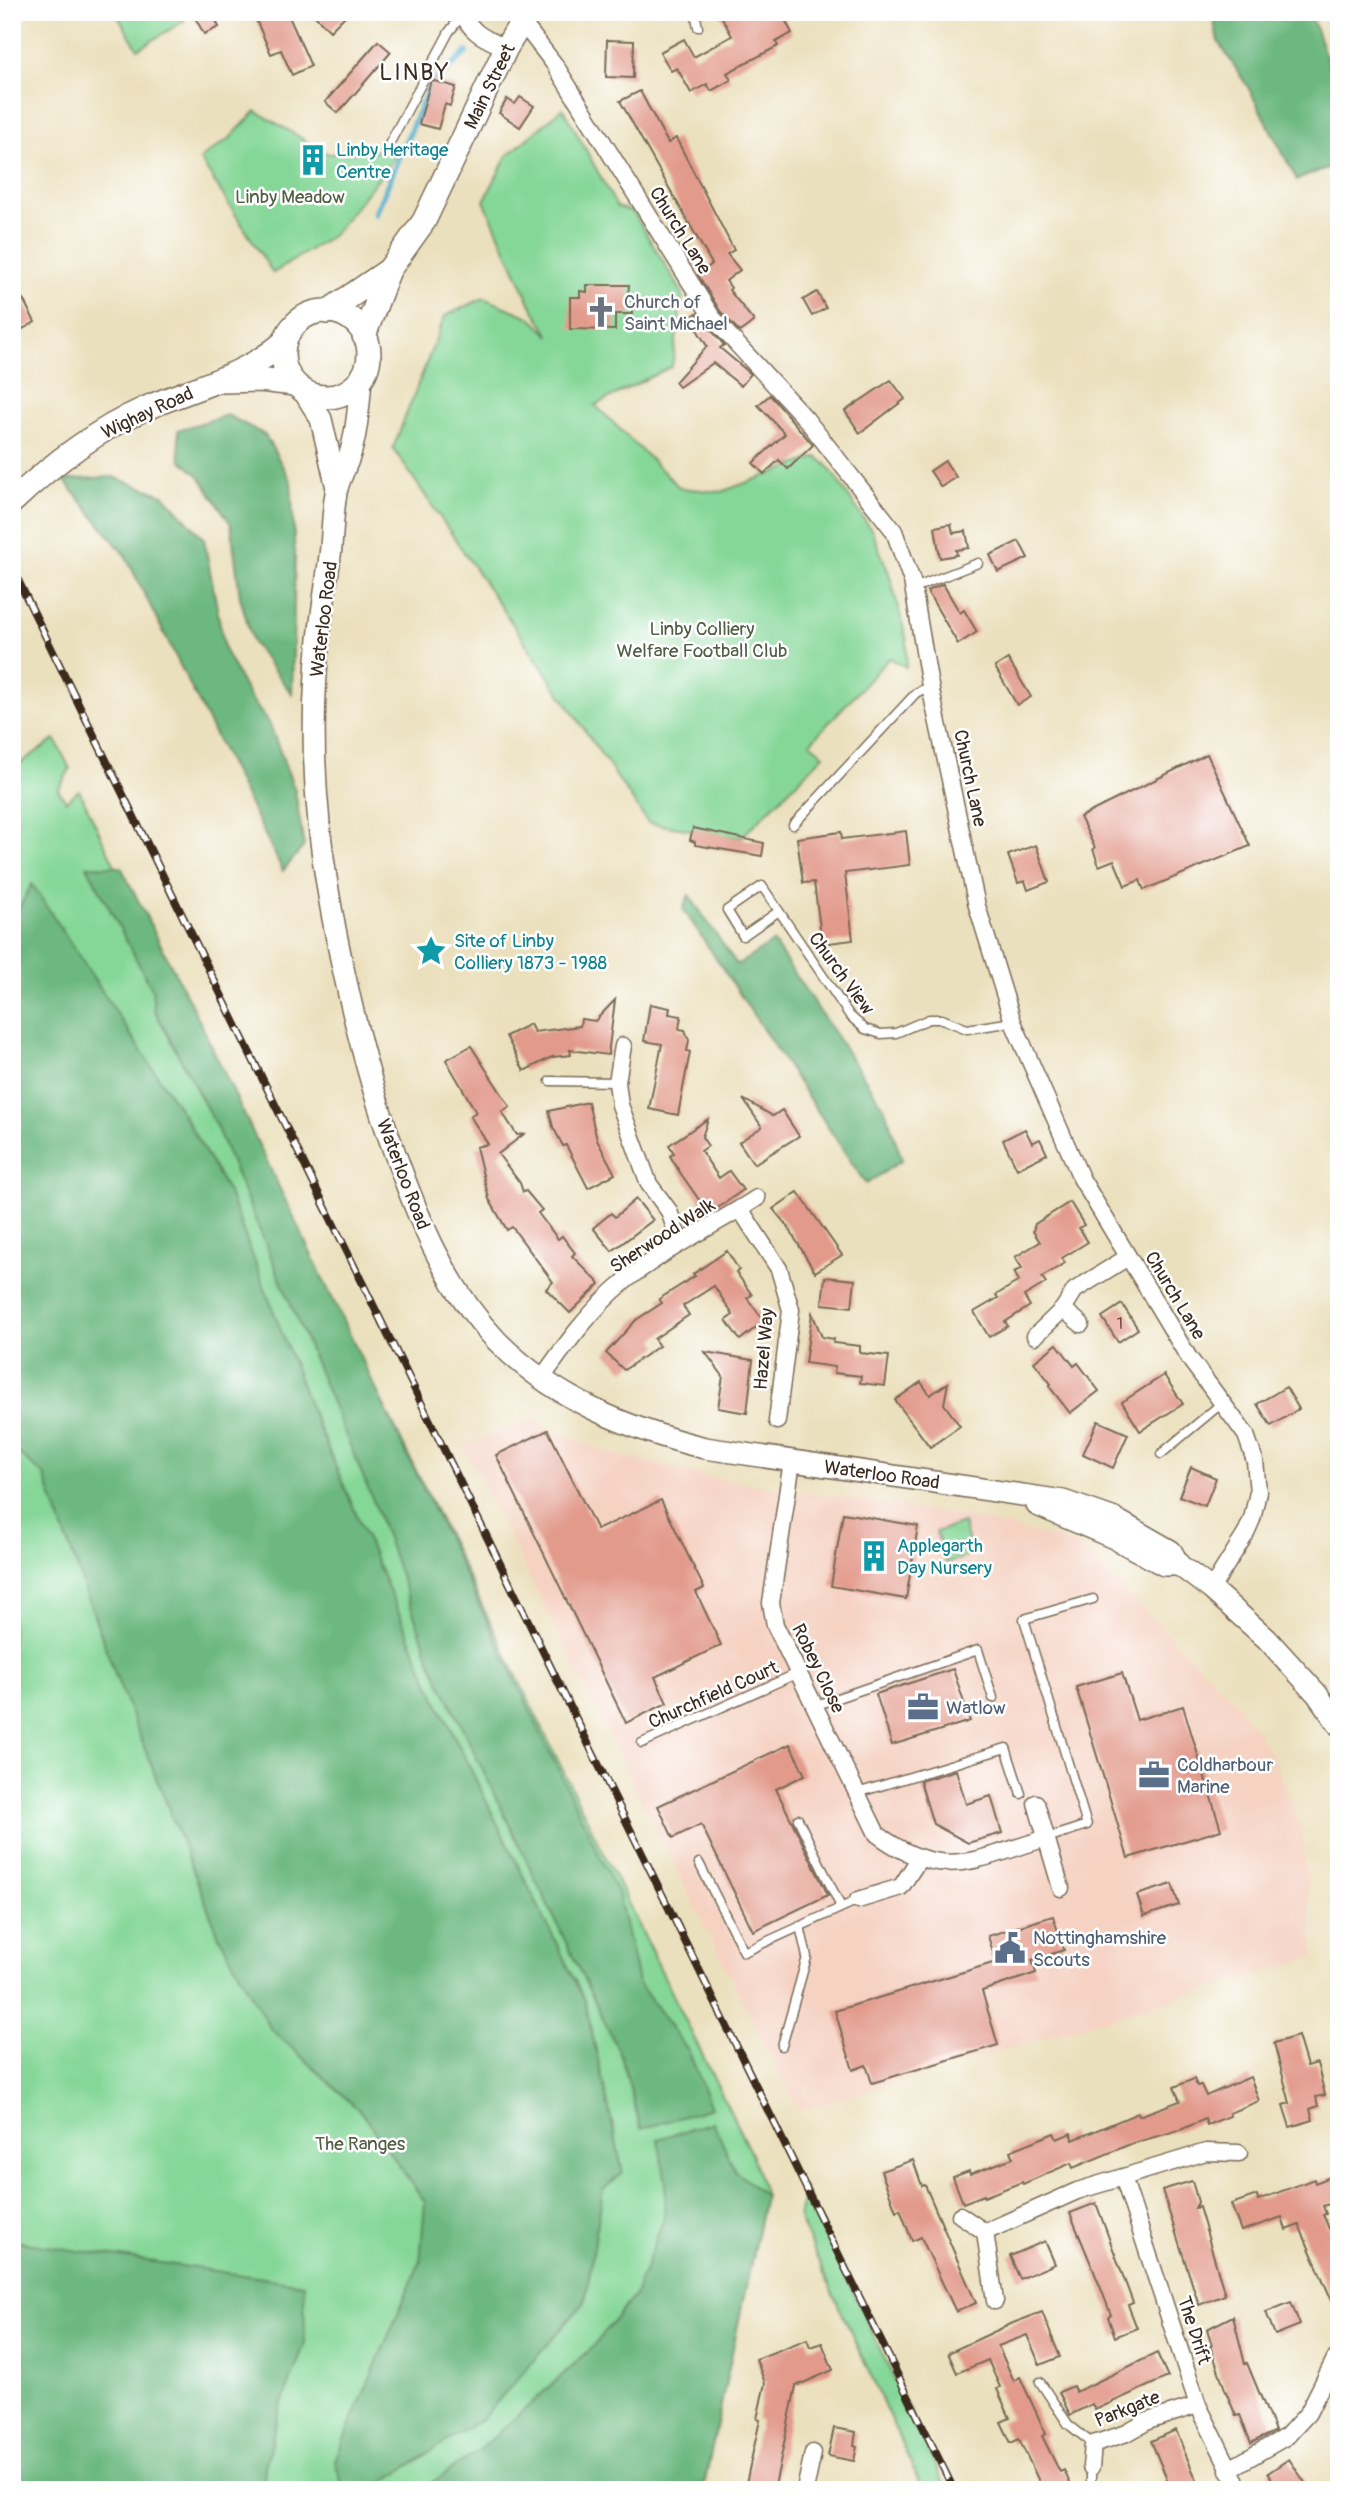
<svg xmlns="http://www.w3.org/2000/svg" width="1351" height="2502" font-family="Pangolin,sans-serif">
<style>
.built{fill:#f5d2c2}
.green{fill:#85d798;stroke:#60805b;stroke-width:2}
.forest{fill:#6cb880;stroke:#54714f;stroke-width:2}
.lines{fill:none;stroke-linecap:round;stroke-linejoin:round}
.stream{stroke:#4dadcc;stroke-width:6}
.building{fill:#e29a8b}
.service-casing{stroke:#796a56;stroke-width:11}
.minor-casing{stroke:#796a56;stroke-width:19}
.tertiary-casing{stroke:#796a56;stroke-width:24}
.secondary-casing{stroke:#796a56;stroke-width:26}
.service{stroke:#fff;stroke-width:8}
.minor{stroke:#fff;stroke-width:16}
.tertiary{stroke:#fff;stroke-width:21}
.secondary{stroke:#fff;stroke-width:23}
.rail-casing{stroke:#3b2a1e;stroke-width:8}
.rail{stroke:#fff;stroke-width:5;stroke-dasharray:16;stroke-linecap:butt}
.labels{text-anchor:middle;stroke-width:5;stroke-linejoin:round;paint-order:stroke}
.number-label{font-size:16px;fill:#654639}
.street-label{font-size:19px;fill:#3b2a1e;stroke:#fff}
.culture-label{font-size:19px;fill:#0d838f;stroke:#fff;text-anchor:start}
.park-label{font-size:19px;fill:#515e43;stroke:#fff}
.worship-label{font-size:19px;fill:#5b616d;stroke:#fff;text-anchor:start}
.service-label{font-size:19px;fill:#4e5e75;stroke:#fff;text-anchor:start}
.quarter-label{font-size:23px;letter-spacing:2px;fill:#3b2a1e;stroke:#fff}
</style>
<rect width="100%" height="100%" fill="#fff"/>
<filter id="ink" filterUnits="userSpaceOnUse"><feTurbulence type="fractalNoise" baseFrequency=".0143" numOctaves="2"/><feDisplacementMap in="SourceGraphic" scale="14" xChannelSelector="R" yChannelSelector="G"/><feConvolveMatrix kernelMatrix="1 2 1 2 8 2 1 2 1" color-interpolation-filters="sRGB"/></filter>
<filter id="wash" filterUnits="userSpaceOnUse"><feTurbulence type="fractalNoise" baseFrequency=".00686" numOctaves="4" result="noise"/><feDisplacementMap in="SourceGraphic" scale="28" xChannelSelector="R" yChannelSelector="G"/><feGaussianBlur stdDeviation="1.57" result="paint"/><feColorMatrix in="noise" values="0 0 0 0 0 0 0 0 0 0 0 0 0 0 0 0 0 1.4 0 .05"/><feComposite in="paint" operator="in"/></filter>
<g filter="url(#wash)">
<rect width="100%" height="100%" fill="#ebe0bd"/>
<path class="built" d="M532 1421 609 1453 729 1481 970 1517 1078 1545 1237 1703 1272 1755 1302 1832 1315 1957 800 2111 763 2042 463 1444Z"/>
<g class="green">
<path d="M115 12H179L184 21 138 49Z"/>
<path d="M563 108 617 207 633 212 683 294 672 366 595 405 680 488 721 492 817 457 827 465 872 531 890 576 907 641 906 667 889 658 810 743 824 755 741 838 648 823 393 448 445 316 484 298 530 317 550 336 531 305 484 201 507 156Z"/>
<path d="M256 111 328 154 386 150 398 153 333 235 273 273 200 159 230 138Z"/>
<path d="M55 739 70 769 58 790 66 801 79 790 136 910 400 1438 753 2158 765 2196 703 2490H12V769Z"/>
<path d="M963 1523 973 1555 946 1563 936 1532Z"/>
<path d="M804 2189 947 2490H923L799 2219Z"/>
</g>
<g class="forest">
<path d="M1212 12H1310L1339 94V163L1297 180 1248 87 1218 41Z"/>
<path d="M227 415 265 435 291 481 295 556 292 694 253 643 240 597 231 524 200 477 180 459 178 430Z"/>
<path d="M113 477 164 495 204 539 225 651 249 696 270 725 295 791 304 846 283 871 125 555 64 480Z"/>
<path d="M87 866 121 867 197 1016 619 1896 638 1982 689 2052 711 2108 641 2129 621 2056 432 1665 375 1505 216 1126 154 1009 152 989Z"/>
<path d="M32 884 186 1119 229 1194 312 1412 437 1701 585 2001 623 2173 603 2190 585 2302 483 2418 371 2490H343L335 2460 420 2262 425 2202 360 2111 269 2027 219 1936 115 1674 44 1475 12 1448V921Z"/>
<path d="M689 895 737 965 773 942 885 1109 902 1160 866 1184 683 909Z"/>
<path d="M713 2122 735 2171 765 2196 703 2490H421L481 2449 592 2348 635 2295 664 2218 666 2182 658 2139Z"/>
<path d="M12 2241 304 2284 305 2343 280 2408 265 2467 263 2490H12Z"/>
</g>
<g class="lines">
<path class="stream" d="M375 214 430 85 467 52"/>
</g>
<g id="blocks">
<g class="building">
<path d="M192 12H212L219 27 204 34Z"/>
<path d="M274 12H287L311 66 292 75 281 50 271 54 256 20Z"/>
<path d="M311 12H349L330 31Z"/>
<path d="M719 12H781L792 33 776 42 778 46 727 73 731 80 711 91 707 84 691 93 677 68 671 71 660 52 684 39 694 57 732 36Z"/>
<path d="M607 40 634 41 633 78 606 77Z"/>
<path d="M378 41 391 52 338 113 325 102Z"/>
<path d="M431 80 456 87 450 106 445 104 438 129 419 124Z"/>
<path d="M640 91 668 143 676 138 734 250 727 254 740 270 726 281 731 288 729 290 754 321 740 332 720 311 698 275 712 264 620 101Z"/>
<path d="M520 97 534 106 520 127 499 113 507 99 515 104Z"/>
<path d="M587 285H629L628 294H632V314H615V330L570 329V297H580V291L587 292Z"/>
<path d="M817 292 826 308 812 316 803 300Z"/>
<path d="M23 299 35 322 23 329 12 311V306Z"/>
<path d="M697 313 724 345 720 348 751 374 741 386 713 363 679 387 675 382 707 346 690 318Z"/>
<path d="M891 380 905 399 860 433 845 411Z"/>
<path d="M770 395 813 445 788 469 779 460 764 474 753 463 785 434 758 405Z"/>
<path d="M945 461 956 477 941 487 930 471Z"/>
<path d="M951 524 953 533 966 531 969 548 956 550 957 555 940 558 935 527Z"/>
<path d="M1019 541 1028 558 998 572 990 555Z"/>
<path d="M943 584 960 613 964 610 977 632 958 644 927 591Z"/>
<path d="M1008 659 1031 697 1017 705 995 667Z"/>
<path d="M1207 754 1250 846 1144 890 1140 880 1125 886 1114 860 1099 866 1093 849 1095 848 1080 817Z"/>
<path d="M693 828 764 843 762 856 695 845V842L690 840Z"/>
<path d="M906 831 910 865 845 873 853 940 822 944 814 882 803 883 797 838 841 832 842 839Z"/>
<path d="M1036 845 1049 882 1028 890 1025 881 1018 883 1008 855Z"/>
<path d="M615 1000 608 1055 570 1050 571 1055 552 1057 524 1071 506 1036 530 1024 534 1032 580 1026 581 1019 595 1021Z"/>
<path d="M650 1004 670 1008 669 1014 681 1016 679 1029 685 1030 689 1040 687 1051 690 1052 678 1115 649 1109 662 1044 644 1041Z"/>
<path d="M471 1046 510 1107 502 1112 517 1135 524 1134 498 1154 520 1183 523 1192 526 1191 542 1210 538 1213 558 1239 562 1236 575 1253 572 1256 600 1284 570 1313 546 1289 553 1282 512 1227 507 1230 489 1199 476 1147 488 1144 470 1116 476 1112 446 1060Z"/>
<path d="M743 1099 773 1116 782 1110 799 1136 754 1164 739 1142 762 1127Z"/>
<path d="M588 1102 597 1140 615 1174 588 1188 566 1145 563 1146 553 1127 549 1111Z"/>
<path d="M708 1119 702 1137 708 1146 701 1151 719 1178 729 1171 743 1190 709 1214 679 1171 670 1156 674 1153 669 1145Z"/>
<path d="M1025 1129 1032 1143 1040 1139 1047 1154 1017 1169 1003 1140Z"/>
<path d="M798 1192 842 1255 815 1272 788 1227 773 1209Z"/>
<path d="M636 1199 653 1220 612 1251 593 1228 611 1213 615 1217Z"/>
<path d="M1070 1202 1084 1225 1079 1228 1088 1242 1062 1258 1065 1263 1042 1277 1046 1283 1024 1296 1030 1306 1005 1322 1008 1326 989 1337 974 1312 998 1298 996 1295 1019 1281 1014 1272 1022 1268 1015 1257 1040 1242 1033 1231 1035 1224Z"/>
<path d="M727 1251 739 1270 736 1272 752 1295 747 1298 764 1321 740 1340 726 1320 733 1315 714 1286 683 1306 689 1315 654 1339 659 1346 624 1370 606 1353 636 1320 662 1303 659 1299 695 1276 693 1274Z"/>
<path d="M825 1277 855 1280 852 1307 822 1304Z"/>
<path d="M1122 1304 1138 1329 1118 1342 1102 1317Z"/>
<path d="M812 1313 822 1337 834 1339 833 1343 860 1346V1353L889 1356 885 1386 860 1383 861 1376 834 1373 835 1367 805 1363Z"/>
<path d="M1057 1344 1074 1366 1078 1363 1099 1391 1070 1413 1049 1386 1051 1384 1034 1362Z"/>
<path d="M705 1352 753 1360 747 1413 718 1408 723 1376Z"/>
<path d="M1164 1375 1183 1404 1140 1431 1122 1402Z"/>
<path d="M921 1382 930 1395 948 1383 944 1404 960 1426 930 1447 895 1400Z"/>
<path d="M1286 1387 1299 1409 1271 1426 1257 1404Z"/>
<path d="M1098 1421 1128 1434 1113 1468 1083 1454Z"/>
<path d="M548 1430 597 1530 661 1500 704 1588 696 1592 721 1645 655 1677 667 1703 626 1723 496 1455Z"/>
<path d="M1191 1467 1216 1478 1205 1506 1179 1496Z"/>
<path d="M843 1513 918 1526 906 1599 831 1586Z"/>
<path d="M953 1669 970 1721 892 1745 876 1694Z"/>
<path d="M1122 1673 1137 1720 1183 1706 1221 1830 1128 1858 1076 1687Z"/>
<path d="M790 1744 805 1775 776 1789 828 1895 753 1931 701 1824 673 1838 658 1806Z"/>
<path d="M956 1770 966 1804 991 1796 1002 1833 968 1843 933 1824 920 1781Z"/>
<path d="M1172 1884 1179 1905 1144 1916 1137 1895Z"/>
<path d="M1053 1916 1064 1950 1032 1960 1036 1973 982 1991 998 2045 872 2083 866 2065 853 2070 835 2011 996 1962 988 1936Z"/>
<path d="M1298 2036 1307 2066 1317 2063 1325 2095 1316 2097 1318 2106 1310 2109 1313 2120 1290 2127 1283 2105 1290 2103 1274 2043Z"/>
<path d="M1250 2077 1259 2101 1229 2113 1230 2116 1207 2125 1205 2119 1180 2130 1133 2143 1073 2168 1071 2163 1023 2184 1022 2182 984 2197V2195L963 2203 953 2177 969 2171 970 2174 1013 2158 1010 2151 1054 2133 1057 2139 1071 2133 1073 2140 1138 2113 1139 2116 1180 2101 1174 2087 1194 2079 1197 2086 1201 2085 1206 2096Z"/>
<path d="M913 2160 922 2186 925 2185 976 2303 956 2312 921 2237 912 2241 900 2209 896 2211 881 2171Z"/>
<path d="M1339 2174V2201L1323 2206 1326 2214 1323 2215 1339 2251V2317L1299 2225 1286 2230 1282 2217 1241 2231 1231 2204 1257 2195 1258 2200 1314 2179 1315 2183Z"/>
<path d="M1192 2181 1198 2202 1195 2208 1199 2207 1225 2295 1199 2305 1162 2190Z"/>
<path d="M1096 2203 1133 2303 1128 2305 1137 2328 1115 2337 1108 2317 1111 2315 1100 2286 1070 2213Z"/>
<path d="M1045 2241 1055 2264 1020 2279 1010 2256Z"/>
<path d="M1291 2302 1300 2325 1275 2335 1266 2312Z"/>
<path d="M1042 2312 1060 2357 1040 2365 1027 2335 998 2346 1014 2381 1020 2377 1046 2434 1042 2436 1060 2472 1064 2470 1073 2490H1043L1019 2439 1011 2443 1001 2422 1010 2418 997 2389 1000 2387 988 2360 957 2373 948 2353 1013 2323Z"/>
<path d="M1233 2316 1245 2364 1247 2363 1275 2431 1251 2443 1240 2415 1236 2416 1226 2392 1210 2346 1212 2345 1207 2329Z"/>
<path d="M807 2339 810 2347 822 2343 833 2370 796 2386 775 2486 764 2484 763 2490 745 2488 760 2420 757 2419 765 2383 756 2359Z"/>
<path d="M1157 2353 1168 2377 1095 2410 1092 2404 1070 2415 1059 2392 1073 2386 1076 2392Z"/>
<path d="M834 2428 856 2432 854 2445 857 2446 854 2461 828 2456Z"/>
<path d="M1176 2430 1185 2453 1201 2490H1159L1167 2479 1151 2441Z"/>
<path d="M1289 2459 1310 2490H1279L1268 2473Z"/>
</g>
</g>
</g>
<g filter="url(#ink)">
<use href="#blocks" fill-opacity="0" stroke="#796a56" stroke-width="2"/>
<g class="lines">
<defs>
<g id="service">
<path d="M695 12 698 27"/>
<path d="M386 150 449 32 463 14"/>
<path d="M914 588 978 563"/>
<path d="M793 825 916 693 930 686"/>
<path d="M779 911 743 936 727 910 762 886 850 1016 865 1029 881 1034 896 1033 929 1019H942L967 1029 1013 1022"/>
<path d="M550 1081 617 1082"/>
<path d="M1161 1454 1222 1403"/>
<path d="M814 1706 978 1650 993 1698"/>
<path d="M642 1743 798 1673"/>
<path d="M857 1793 1006 1748 1021 1794"/>
<path d="M798 1819 841 1907"/>
<path d="M1047 1838 1087 1825 1024 1619 1093 1599"/>
<path d="M699 1863 744 1952 858 1900"/>
<path d="M782 2046 807 1957 800 1926"/>
<path d="M1040 2382 1068 2424 1093 2444"/>
<path d="M1091 2467V2485L1094 2490"/>
</g>
<g id="minor">
<path d="M463 12C470 34 487 39 506 48"/>
<path d="M522 22 555 65 712 317 806 419 894 531 912 581 930 686 977 906 1013 1022 1081 1178 1189 1358 1246 1435 1255 1461 1258 1492 1252 1519 1245 1535 1211 1589"/>
<path d="M623 1046 617 1082 620 1105 649 1184 669 1211 680 1243"/>
<path d="M740 1209 779 1269 791 1310 777 1421"/>
<path d="M1063 1309 1081 1324"/>
<path d="M1035 1336 1063 1309 1075 1290 1128 1257"/>
<path d="M542 1378C566 1344 592 1308 625 1281 666 1248 714 1226 757 1198"/>
<path d="M792 1461 771 1603 775 1625 877 1834C943 1883 975 1859 1047 1838"/>
<path d="M1036 1803 1061 1888"/>
<path d="M858 1900 901 1887 919 1859"/>
<path d="M1123 2177 1198 2405 1240 2490"/>
<path d="M960 2215 985 2232"/>
<path d="M995 2301 985 2232 1077 2191 1206 2152 1239 2153"/>
<path d="M1091 2467 1093 2444 1127 2433 1148 2421 1198 2405"/>
<path d="M1228 2470 1287 2436 1308 2413 1335 2359"/>
<path d="M805 2490 813 2453"/>
</g>
<g id="tertiary">
<path d="M361 379C359 402 358 425 352 447 349 461 341 474 337 488 332 510 333 534 330 556 325 595 318 634 316 674 309 779 322 874 345 977 358 1036 373 1094 394 1151 418 1218 446 1288 497 1341 554 1399 628 1429 705 1448L1063 1501 1115 1519 1171 1551 1179 1565 1211 1589 1267 1639 1317 1694 1339 1725"/>
<path d="M303 390 321 419 337 488"/>
<path d="M1037 1505 1114 1538 1164 1565H1179"/>
</g>
<g id="secondary">
<circle cx="326" cy="354" r="43"/>
<path d="M327 312 389 270"/>
<path d="M364 336 389 270 424 221 506 48 528 12"/>
<path d="M223 381 260 380 295 384"/>
<path d="M12 502C51 465 95 431 144 409 191 388 245 377 284 342"/>
</g>
</defs>
<use href="#service" class="service-casing"/>
<use href="#minor" class="minor-casing"/>
<use href="#tertiary" class="tertiary-casing"/>
<use href="#secondary" class="secondary-casing"/>
<use href="#service" class="service"/>
<use href="#minor" class="minor"/>
<use href="#tertiary" class="tertiary"/>
<use href="#secondary" class="secondary"/>
<defs>
<path id="rail" d="M12 568 954 2490"/>
</defs>
<use href="#rail" class="rail-casing"/>
<use href="#rail" class="rail"/>
</g>
</g>
<defs>
<symbol id="building-bare" viewBox="-9 -9 18 18"><path d="M-4-6H4V6H1V3H-1V6H-4ZM-2.5-4.3h1.7v1.8h-1.7ZM.8-4.3h1.7v1.8H.8ZM-2.5-1h1.7V.8h-1.7ZM.8-1h1.7V.8H.8Z" fill="#0f9aa8" stroke="#fff" stroke-width="2.5" paint-order="stroke"/></symbol>
<symbol id="church-bare" viewBox="-9 -9 18 18"><path d="M-1.2-6h2.4v3.5h3.3v2.4h-3.3V6h-2.4V-.1h-3.3v-2.4h3.3Z" fill="#6b7280" stroke="#fff" stroke-width="2.5" paint-order="stroke"/></symbol>
<symbol id="sight-bare" viewBox="-9 -9 18 18"><path d="M0-6L1.8-2.2L6-1.7L2.9 1.2L3.7 5.4L0 3.3L-3.7 5.4L-2.9 1.2L-6-1.7L-1.8-2.2Z" fill="#0f9aa8" stroke="#fff" stroke-width="2.5" paint-order="stroke"/></symbol>
<symbol id="office-bare" viewBox="-9 -9 18 18"><path d="M-6-3h4V-5.5h4V-3h4V5H-6ZM-1-4.5V-3h2v-1.5ZM-6 0V1H6V0Z" fill="#5c6f8a" stroke="#fff" stroke-width="2.5" paint-order="stroke"/></symbol>
<symbol id="civic-bare" viewBox="-9 -9 18 18"><path d="M-.6-6.5H3V-4.5H.6V-3L4-1V1h2V6H-6V1h2V-1L-.6-3ZM-1.2 2.5V6h2.4V2.5Z" fill="#5c6f8a" stroke="#fff" stroke-width="2.5" paint-order="stroke"/></symbol>
</defs>
<g fill-rule="evenodd">
<use href="#building-bare" x="291" y="138" width="44" height="44"/>
<use href="#church-bare" x="579" y="290" width="44" height="44"/>
<use href="#sight-bare" x="409" y="929" width="44" height="44"/>
<use href="#building-bare" x="852" y="1534" width="44" height="44"/>
<use href="#office-bare" x="901" y="1685" width="44" height="44"/>
<use href="#office-bare" x="1132" y="1753" width="44" height="44"/>
<use href="#civic-bare" x="988" y="1926" width="44" height="44"/>
</g>
<g class="labels">
<g class="number-label">
<text x="1120" y="1329">1</text>
</g>
<g class="street-label">
<text transform="translate(489 86) rotate(-64)" y="7">Main Street</text>
<text transform="translate(681 230) rotate(58)" y="7">Church Lane</text>
<text transform="translate(147 412) rotate(-25)" y="7">Wighay Road</text>
<text transform="translate(323 619) rotate(-83)" y="7">Waterloo Road</text>
<text transform="translate(971 778) rotate(78)" y="7">Church Lane</text>
<text transform="translate(842 973) rotate(54)" y="7">Church View</text>
<text transform="translate(404 1174) rotate(69)" y="7">Waterloo Road</text>
<text transform="translate(662 1235) rotate(-33)" y="7">Sherwood Walk</text>
<text transform="translate(1176 1295) rotate(59)" y="7">Church Lane</text>
<text transform="translate(763 1349) rotate(-85)" y="7">Hazel Way</text>
<text transform="translate(882 1474) rotate(8)" y="7">Waterloo Road</text>
<text transform="translate(819 1668) rotate(64)" y="7">Robey Close</text>
<text transform="translate(713 1694) rotate(-24)" y="7">Churchfield Court</text>
<text transform="translate(1195 2330) rotate(72)" y="7">The Drift</text>
<text transform="translate(1127 2408) rotate(-22)" y="7">Parkgate</text>
</g>
<g class="culture-label">
<text x="336" y="156">Linby Heritage<tspan x="336" dy="22">Centre</tspan></text>
<text x="454" y="947">Site of Linby<tspan x="454" dy="22">Colliery 1873 - 1988</tspan></text>
<text x="897" y="1552">Applegarth<tspan x="897" dy="22">Day Nursery</tspan></text>
</g>
<g class="park-label">
<text x="290" y="203">Linby Meadow</text>
<text x="702" y="635">Linby Colliery<tspan x="702" dy="22">Welfare Football Club</tspan></text>
<text x="360" y="2150">The Ranges</text>
</g>
<g class="worship-label">
<text x="624" y="308">Church of<tspan x="624" dy="22">Saint Michael</tspan></text>
</g>
<g class="service-label">
<text x="946" y="1714">Watlow</text>
<text x="1177" y="1771">Coldharbour<tspan x="1177" dy="22">Marine</tspan></text>
<text x="1033" y="1944">Nottinghamshire<tspan x="1033" dy="22">Scouts</tspan></text>
</g>
<g class="quarter-label">
<text x="415" y="80">LINBY</text>
</g>
</g>
<rect width="1351" height="2502" fill="none" stroke="#fff" stroke-width="42"/>
</svg>
